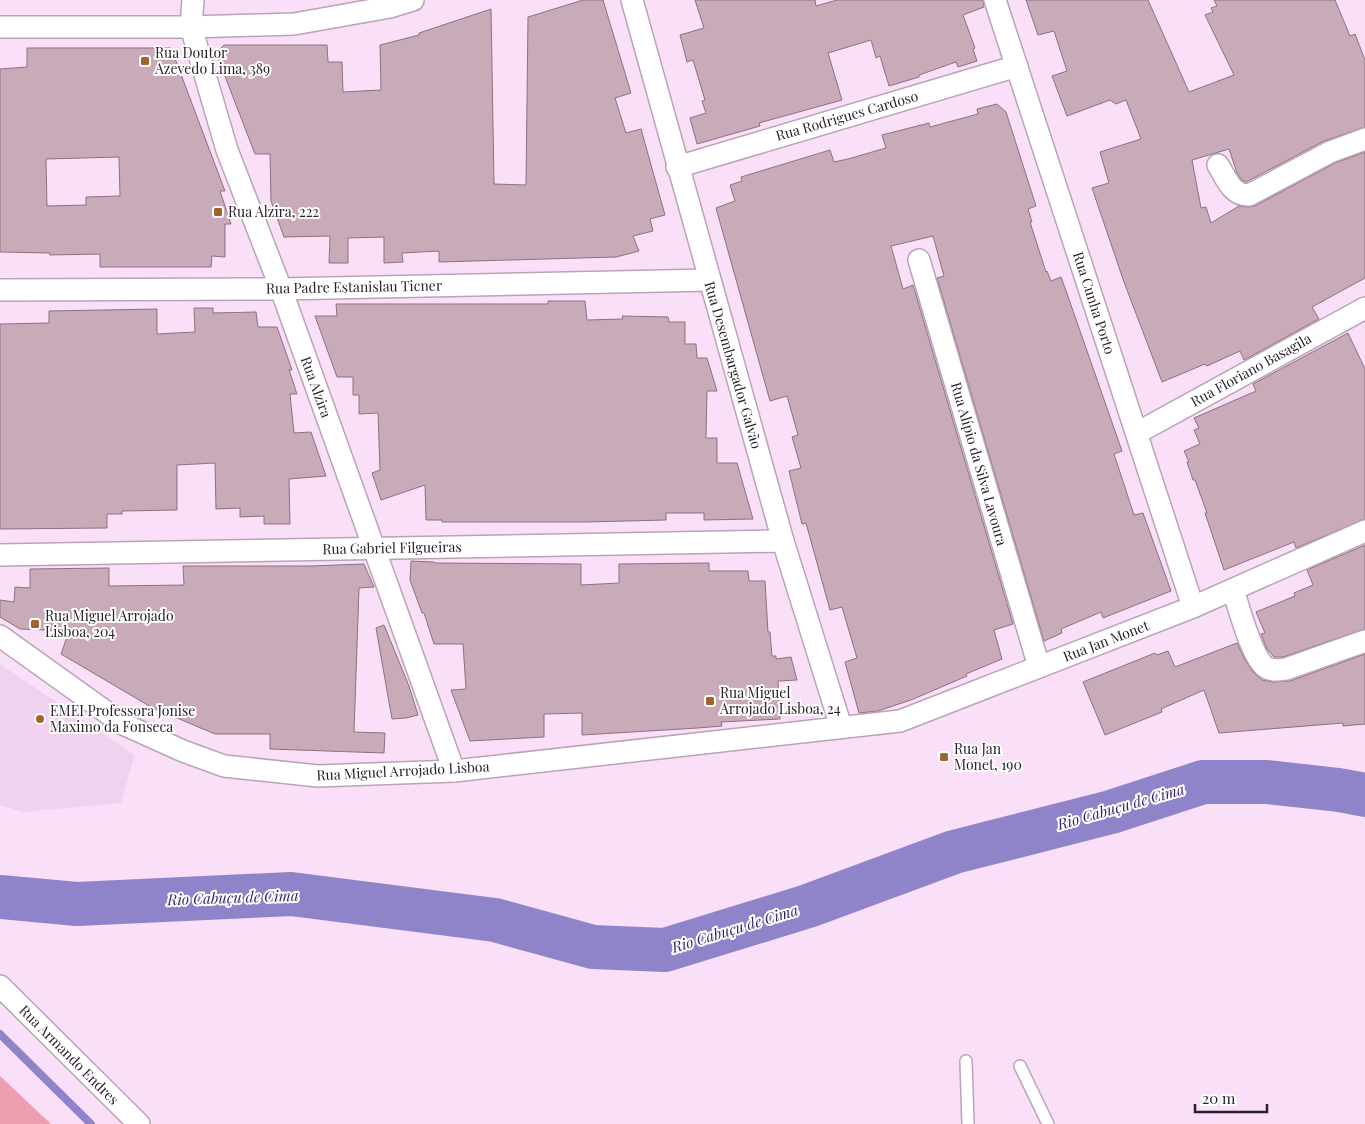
<svg xmlns="http://www.w3.org/2000/svg" width="1365" height="1124" font-family="'Playfair Display',serif">
<style>
.built{fill:#f0d2ef}
.green{fill:#ef9db1}
.lines{fill:none;stroke-linecap:round;stroke-linejoin:round}
.stream{stroke:#8f84c9;stroke-width:8}
.river{stroke:#8f84c9;stroke-width:44}
.building{fill:#c8aab9;stroke:#8d7180;fill-rule:evenodd}
.lane-casing{stroke:#baa3b9;stroke-width:14}
.street-casing{stroke:#baa3b9;stroke-width:24}
.lane{stroke:#fff;stroke-width:11}
.street{stroke:#fff;stroke-width:21}
.poi-dot{fill:#a2632b;stroke:#fff;stroke-width:2}
.labels{text-anchor:middle;stroke-width:4;stroke-linejoin:round;paint-order:stroke}
.poi-label{font-size:14px;fill:#292129;stroke:#fff;text-anchor:start}
.street-label{font-size:14px;fill:#292129;stroke:#fff}
.water-label{font-size:15px;font-style:italic;fill:#361e70;stroke:#fff}
</style>
<rect width="100%" height="100%" fill="#f9e0f8"/>
<path class="built" d="M0 664 135 755 121 803 23 812 0 805Z"/>
<path class="green" d="M0 1076 51 1124H0Z"/>
<g class="lines">
<path class="stream" d="M0 1034 91 1124"/>
<path class="river" d="M0 897 77 904 291 894 495 920 593 947 665 950 808 906 954 852 1111 812 1203 782H1267L1339 790 1365 795"/>
</g>
<g class="building">
<path d="M583 0H603L631 93 615 98 626 133 641 129 665 215 650 219 653 231 633 236 639 251 616 257 439 262V251L402 253 403 262 384 263V237L348 238V263H329L330 236 284 237 271 201 270 154H255L216 53 224 45H327L328 62H342L343 92 381 90 380 45 419 35V33L491 9 494 184 526 185 528 17Z"/>
<path d="M695 0H815L816 6 837 0H983L984 7 963 15 975 48 973 49 977 61 958 67 956 62 919 75V77L889 86 880 56 876 58 871 40 828 53 842 100 759 123 760 126 697 144 690 118 706 113 702 101 705 100 693 60 687 62 680 35 704 28Z"/>
<path d="M1026 0H1148L1189 92 1234 75 1205 15 1213 12 1211 8 1217 6 1214 0H1335L1350 36 1355 34 1365 60V127L1324 141 1246 182 1242 180 1237 173 1229 149 1192 160 1201 208 1206 207 1211 223 1239 206 1248 207 1255 206 1335 163 1365 152V278L1312 307 1319 319 1244 360 1240 351 1207 366 1205 364 1162 382 1124 282 1092 188 1109 183 1100 152 1141 139 1126 100 1116 104 1110 100 1067 116 1052 76 1067 71 1054 31 1038 35Z"/>
<path d="M27 48H171L225 191H220L231 224H225V257L212 256 211 267H100V254L50 255V253L0 252V69L27 67ZM119 157 120 196 86 197V205L47 206 46 159Z"/>
<path d="M997 104 1006 112 1036 206 1028 209 1032 222H1030L1046 272 1047 271 1051 281 1061 277 1065 288 1122 451 1114 454 1134 515 1143 513 1171 591 1103 618 1101 612 1061 629 1062 633 1044 641 937 278 944 276 933 236 891 246 903 289 913 285 1013 624 994 630 1002 659 966 674 967 676 911 700 878 711 859 713 845 662 857 658 842 607 830 610 806 523 802 524 789 471 801 468 792 437 798 435 787 396 770 401 716 208 735 201 730 185 742 181 741 177 830 150 834 162 848 159 886 148 882 135 929 123 930 127 978 114 977 109Z"/>
<path d="M548 301H585L587 320 623 319 622 316 668 317 669 322H685V344H696L697 358H707L717 391H707L706 438H717V463H737L753 519 704 520V513H666V520L586 522H442V520H426L425 485 381 500 372 473 380 470 378 413 359 414V395H353V377H337L315 316H337L336 304H548Z"/>
<path d="M194 308H213V313L256 312 258 327H277L292 370H289L297 394H290L294 433 311 432 326 476 289 479 290 524H264V516L240 517V508L216 509 215 463 177 465V510L122 511V514H107V528L0 529V324L49 323V311L157 309V334L195 332Z"/>
<path d="M1348 333 1365 369V519L1296 548 1294 542 1224 570 1205 513H1207L1195 480H1193L1187 462H1189L1184 451 1200 444 1194 430 1199 428 1194 418 1256 391 1253 384Z"/>
<path d="M1365 545V629L1283 657H1274L1267 649 1261 634 1265 633 1256 612 1295 596 1294 593 1313 585 1307 570Z"/>
<path d="M411 561 434 562 435 563 581 564V585L619 583V564L709 563V571H748L749 581H765L768 632H770L772 656H776V659L791 657 797 680 778 681 780 719 721 722 722 726 698 728 582 735V713L544 714V737L470 741 451 690 466 689 463 644H434L424 613H422L410 580Z"/>
<path d="M364 564 374 587 359 588 354 732 385 733 384 753 270 749V734H215L151 707 61 654 69 631 20 629 0 617V600L14 602 15 587 30 588V569L109 568V586L184 585 183 566H311Z"/>
<path d="M384 625 409 686 418 715 406 718 392 719 376 628Z"/>
<path d="M1237 643 1245 660 1253 672 1262 680 1273 682 1290 681 1365 654V724L1343 726V723L1219 733 1204 690 1161 709 1162 712 1105 735 1083 682 1155 653 1157 655 1168 651 1175 667Z"/>
</g>
<g class="lines">
<defs>
<g id="lane">
<path d="M966 1061 968 1124"/>
<path d="M1020 1066 1048 1124"/>
</g>
<g id="street">
<path d="M193 0 191 27 227 150 281 289 454 771"/>
<path d="M632 0 783 541 841 727"/>
<path d="M995 0 1193 607"/>
<path d="M0 27H191L294 24 390 7 413 0"/>
<path d="M1218 165C1226 178 1232 196 1249 195L1330 152 1365 139"/>
<path d="M677 167 1017 66"/>
<path d="M919 260 1039 667"/>
<path d="M0 290 281 289 709 280"/>
<path d="M1137 433 1365 308"/>
<path d="M0 555 783 541"/>
<path d="M1233 590C1239 607 1252 660 1267 668 1273 671 1279 670 1286 669L1365 641"/>
<path d="M0 636 123 724 183 751 224 766 318 776 454 771 900 721 1193 607 1365 531"/>
<path d="M0 986 139 1124"/>
</g>
</defs>
<use href="#lane" class="lane-casing"/>
<use href="#street" class="street-casing"/>
<use href="#lane" class="lane"/>
<use href="#street" class="street"/>
</g>
<g class="poi-dot">
<rect x="140" y="56" width="10" height="10" rx="2.5"/>
<rect x="213" y="207" width="10" height="10" rx="2.5"/>
<rect x="30" y="619" width="10" height="10" rx="2.5"/>
<rect x="705" y="696" width="10" height="10" rx="2.5"/>
<circle cx="40" cy="719" r="5"/>
<rect x="939" y="752" width="10" height="10" rx="2.5"/>
</g>
<g class="labels">
<g class="poi-label">
<text x="155" y="58">Rua Doutor<tspan x="155" dy="16">Azevedo Lima, 389</tspan></text>
<text x="228" y="217">Rua Alzira, 222</text>
<text x="45" y="621">Rua Miguel Arrojado<tspan x="45" dy="16">Lisboa, 204</tspan></text>
<text x="720" y="698">Rua Miguel<tspan x="720" dy="16">Arrojado Lisboa, 24</tspan></text>
<text x="50" y="716">EMEI Professora Jonise<tspan x="50" dy="16">Maximo da Fonseca</tspan></text>
<text x="954" y="754">Rua Jan<tspan x="954" dy="16">Monet, 190</tspan></text>
</g>
<g class="street-label">
<text transform="translate(847 116) rotate(-16)" y="5">Rua Rodrigues Cardoso</text>
<text transform="translate(354 287) rotate(-1)" y="5">Rua Padre Estanislau Ticner</text>
<text transform="translate(1094 303) rotate(72)" y="5">Rua Cunha Porto</text>
<text transform="translate(733 365) rotate(74)" y="5">Rua Desembargador Galvão</text>
<text transform="translate(1251 370) rotate(-29)" y="5">Rua Floriano Basagila</text>
<text transform="translate(316 387) rotate(70)" y="5">Rua Alzira</text>
<text transform="translate(979 464) rotate(74)" y="5">Rua Alípio da Silva Lavoura</text>
<text transform="translate(392 548) rotate(-1)" y="5">Rua Gabriel Filgueiras</text>
<text transform="translate(1106 641) rotate(-21)" y="5">Rua Jan Monet</text>
<text transform="translate(403 771) rotate(-3)" y="5">Rua Miguel Arrojado Lisboa</text>
<text transform="translate(69 1055) rotate(45)" y="5">Rua Armando Endres</text>
</g>
<g class="water-label">
<text transform="translate(1121 807) rotate(-16)" y="5">Rio Cabuçu de Cima</text>
<text transform="translate(233 898) rotate(-2)" y="5">Rio Cabuçu de Cima</text>
<text transform="translate(735 929) rotate(-17)" y="5">Rio Cabuçu de Cima</text>
</g>
</g>
<path d="M1195 1104v8h72v-8" fill="none" stroke="#292129" stroke-width="2.5"/>
<text x="1202" y="1104" font-size="15" fill="#292129" stroke="#ffffff" stroke-width="4" paint-order="stroke">20 m</text>
</svg>
